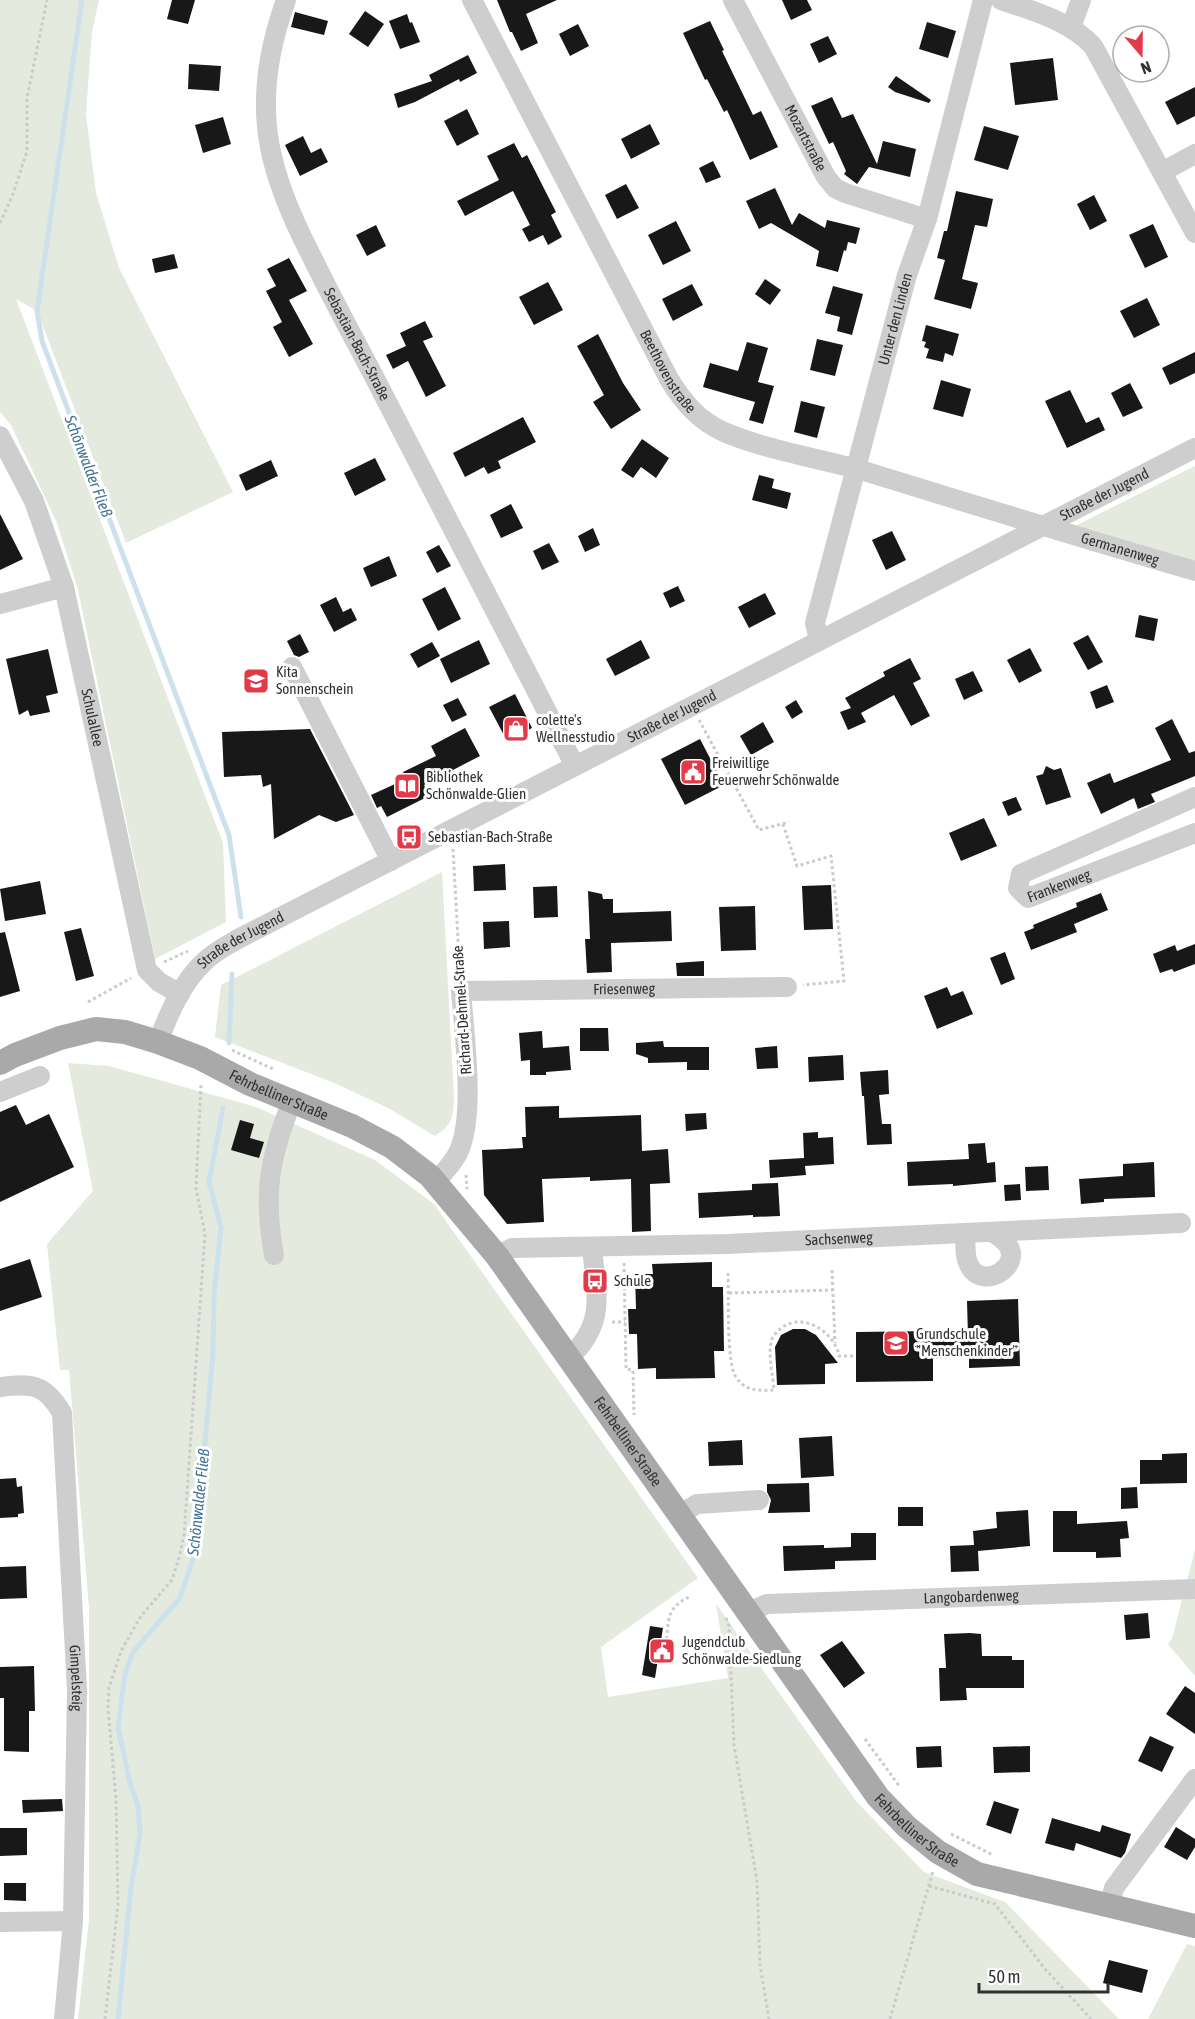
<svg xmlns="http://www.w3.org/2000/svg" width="1195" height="2019" font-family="'Asap Condensed',sans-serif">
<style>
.green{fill:#e4eadd}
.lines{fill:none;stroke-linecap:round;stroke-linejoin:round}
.stream{stroke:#cde1ed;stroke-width:5}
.building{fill:#181818}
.path{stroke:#cbcbcb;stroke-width:3;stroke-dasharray:3 3;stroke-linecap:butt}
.minor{stroke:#cecece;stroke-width:20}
.major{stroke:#a9a9a9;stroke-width:24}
.labels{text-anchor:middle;stroke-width:6;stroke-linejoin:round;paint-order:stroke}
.street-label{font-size:15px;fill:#313131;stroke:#fff}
.poi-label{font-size:15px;fill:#313131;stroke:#fff;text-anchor:start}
.water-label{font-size:16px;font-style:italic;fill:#3f7493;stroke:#fff}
</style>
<rect width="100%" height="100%" fill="#fff"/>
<g class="green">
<path d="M0 0H99L92 31 86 114 96 193 119 268 233 492 126 543 37 311 16 299 223 843 226 922 155 959 78 590 57 523 11 425 0 412Z"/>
<path d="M1195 466V567L1073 527Z"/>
<path d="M442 872 454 1097C453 1117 453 1124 435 1136L388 1108 332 1082 215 1037 221 985Z"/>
<path d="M68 1063 109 1066 256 1107 375 1160 434 1204 698 1578 601 1647 608 1697 728 1678 716 1604 856 1801 924 1872 1005 1902 1119 2019H78L89 1919V1608L69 1370H60L47 1244 93 1191Z"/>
<path d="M1195 1549V1676L1168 1644 1172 1639Z"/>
<path d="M1187 1944 1195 1946V2019H1148Z"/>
</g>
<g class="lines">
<g class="stream">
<path d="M82 0 37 311 42 341 229 835 241 917"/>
<path d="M229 1043 232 974"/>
<path d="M118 2019 131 1887 140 1834 138 1806 130 1783 118 1727 125 1674 133 1652 180 1598 195 1553 213 1354 214 1295 221 1228 209 1182 223 1108"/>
</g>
</g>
<g class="building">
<path d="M172 0H195L188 24 167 19Z"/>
<path d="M497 0H557L526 14 538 43 521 51 512 32H510Z"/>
<path d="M782 0H807L812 10 791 20Z"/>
<path d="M365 11 384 24 368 47 349 34Z"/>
<path d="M295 12 328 21 324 35 291 27Z"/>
<path d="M407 14 410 23 412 22 420 42 400 49 389 21Z"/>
<path d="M710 21 724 50 722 51 753 115 761 111 778 147 750 160 727 110 724 112 707 79 705 80 683 33Z"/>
<path d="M927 22 956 31 948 58 919 49Z"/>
<path d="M578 24 589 46 570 56 559 34Z"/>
<path d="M828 36 837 54 819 63 810 44Z"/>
<path d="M468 55 477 73 460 82 459 79 415 102 398 108 394 94 432 81 429 75Z"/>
<path d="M1053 58 1058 100 1015 105 1010 63Z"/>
<path d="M189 64 221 66 219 91 188 89Z"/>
<path d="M896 76 931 100 929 103 895 92 888 87Z"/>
<path d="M1195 87V116L1177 125 1165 102Z"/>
<path d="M832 97 842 118 853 114 877 164 883 141 916 149 910 177 869 167 857 184 844 174 846 171 833 142 829 144 811 106Z"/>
<path d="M467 109 479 134 457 146 444 121Z"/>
<path d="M223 117 231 144 203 153 195 125Z"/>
<path d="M650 124 660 144 631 159 621 139Z"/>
<path d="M984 126 1019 136 1008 170 974 160Z"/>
<path d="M303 136 311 153 321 148 328 162 300 176 285 145Z"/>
<path d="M514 143 522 158 527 155 556 212 551 215 562 237 548 245 543 235 529 242 522 229 530 225 513 191 465 216 457 201 499 180 487 156Z"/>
<path d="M713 161 721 177 706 183 699 168Z"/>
<path d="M626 184 639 208 617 219 605 195Z"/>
<path d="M775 188 792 225 799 213 825 228 827 220 860 228 856 244 848 242 846 251 844 250 838 272 816 266 819 251 771 223 759 229 746 201Z"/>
<path d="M956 191 993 199 987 227 975 225 962 279 978 283 971 309 934 299 945 260 937 258 944 231H947Z"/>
<path d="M1094 195 1107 221 1090 230 1077 204Z"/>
<path d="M676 221 691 251 663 265 648 235Z"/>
<path d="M1153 224 1168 257 1145 268 1129 235Z"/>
<path d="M376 225 386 246 367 256 356 235Z"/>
<path d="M174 254 178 268 155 273 152 259Z"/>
<path d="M289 258 307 291 289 300 313 344 289 357 273 327 282 322 266 291 276 286 267 269Z"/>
<path d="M765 279 781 290 770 305 755 294Z"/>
<path d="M548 282 563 310 534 325 519 297Z"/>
<path d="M692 284 703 305 673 321 662 299Z"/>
<path d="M833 286 863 294 852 335 837 331 840 317 825 313Z"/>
<path d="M1147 298 1160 325 1134 338 1120 311Z"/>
<path d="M425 321 433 337 423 341 446 386 426 397 408 361 393 369 386 355 406 346 400 333Z"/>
<path d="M926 325 959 334 953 356 945 353 943 362 926 358 929 349 924 347 926 342 922 341Z"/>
<path d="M598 334 623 383 641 410 611 429 593 402 604 395 577 346Z"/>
<path d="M817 339 843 345 835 376 810 370Z"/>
<path d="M747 342 768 348 758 382 774 386 763 424 749 420 755 402 703 387 710 363 738 371Z"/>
<path d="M1195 352V373L1170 385 1162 368Z"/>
<path d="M941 380 971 389 963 417 933 409Z"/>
<path d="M1130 383 1143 408 1123 417 1111 393Z"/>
<path d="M1070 390 1086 423 1099 417 1105 430 1067 448 1045 401Z"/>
<path d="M801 401 825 407 817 438 794 432Z"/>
<path d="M523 417 536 442 498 461 501 468 488 474 484 467 465 477 453 453Z"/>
<path d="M642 439 669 458 656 478 641 467 633 478 621 470Z"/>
<path d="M375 458 386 480 355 496 344 473Z"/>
<path d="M271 460 278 476 246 491 239 475Z"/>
<path d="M759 475 774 479 772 488 791 493 787 509 752 500Z"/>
<path d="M511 504 523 528 501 538 490 515Z"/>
<path d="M0 514 23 559 0 570Z"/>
<path d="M593 528 600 545 585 552 578 536Z"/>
<path d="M892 531 906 560 886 570 872 540Z"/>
<path d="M549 543 559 562 542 570 533 551Z"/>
<path d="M439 545 451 566 437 573 426 552Z"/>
<path d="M389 556 397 576 371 587 363 568Z"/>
<path d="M678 586 685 601 670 608 663 593Z"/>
<path d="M445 587 461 619 438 631 422 599Z"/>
<path d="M765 593 776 614 749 628 738 607Z"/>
<path d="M336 597 343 612 351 608 357 620 334 632 320 605Z"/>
<path d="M1139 615 1158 619 1154 641 1135 637Z"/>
<path d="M300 634 309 652 299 657 294 655 287 641Z"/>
<path d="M1088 635 1103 662 1088 670 1073 643Z"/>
<path d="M479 640 490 664 451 683 440 659Z"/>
<path d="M641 640 650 658 615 676 606 659Z"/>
<path d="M432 642 440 656 418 668 410 654Z"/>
<path d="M1030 648 1042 671 1019 683 1007 660Z"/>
<path d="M48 649 58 693 46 696 50 712 30 716 28 710 19 715 6 659Z"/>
<path d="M910 658 921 679 913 683 930 716 911 726 894 695 861 713 866 722 848 730 840 712 851 708 845 698 885 676 883 672Z"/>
<path d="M973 671 983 691 964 700 955 679Z"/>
<path d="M1107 685 1114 702 1096 709 1090 692Z"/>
<path d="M515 694 532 728 507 741 489 707Z"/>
<path d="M458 698 467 715 452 722 443 705Z"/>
<path d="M796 700 803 712 792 719 785 707Z"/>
<path d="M1172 719 1189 753 1195 751V776L1151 794 1155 802 1138 809 1134 798 1101 814 1087 783 1110 773 1114 783 1171 760 1155 728Z"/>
<path d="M763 722 774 742 751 755 740 736Z"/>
<path d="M465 728 480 756 424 785 429 796 387 817 381 806 377 808 371 795 406 779 403 772 436 756 431 746Z"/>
<path d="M310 729 354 815 336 822 319 815 274 839 271 784 263 787 261 775 224 777 222 732Z"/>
<path d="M700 739 724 785 685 805 661 759Z"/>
<path d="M1046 766 1054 770 1061 768 1071 797 1046 805 1036 776 1043 774Z"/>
<path d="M1016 797 1022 810 1008 816 1002 802Z"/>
<path d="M984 818 997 846 961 861 949 833Z"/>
<path d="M505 864 506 890 474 891 473 866Z"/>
<path d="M40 881 46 914 5 921 0 889Z"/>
<path d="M831 885 833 929 804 930 802 886Z"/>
<path d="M557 886 558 917 534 918 533 887Z"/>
<path d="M588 891 602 894 603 899H613V913L671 911 672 941 611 943 612 972 587 973 585 939H590Z"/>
<path d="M1101 893 1108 910 1074 924 1077 932 1031 950 1024 932 1034 928 1033 925 1077 907 1076 903Z"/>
<path d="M755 906 756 950 721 951 719 907Z"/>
<path d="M509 921 510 947 484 949 483 922Z"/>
<path d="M81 928 94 976 76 981 64 932Z"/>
<path d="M5 932 20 991 0 997V933Z"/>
<path d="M1195 944V964L1174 972 1172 969 1160 973 1153 954 1175 945 1177 951Z"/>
<path d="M1005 952 1015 979 1001 985 990 958Z"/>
<path d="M704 961V976H677L676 963Z"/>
<path d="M947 987 951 996 963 991 973 1014 937 1029 924 996Z"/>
<path d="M580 1028H608L609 1051H580Z"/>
<path d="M542 1031 543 1048 569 1046 571 1070 546 1072V1075H530V1060L521 1061 519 1033Z"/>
<path d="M663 1041 664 1047H709V1070H687V1062L648 1063V1058L636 1054V1043Z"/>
<path d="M777 1046 778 1068 757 1069 755 1048Z"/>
<path d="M843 1055 844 1080 809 1082 808 1057Z"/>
<path d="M888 1070 889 1094 879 1095 882 1124H891L892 1144 867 1145 864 1096H862L860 1072Z"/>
<path d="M16 1105 26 1125 49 1114 74 1167 0 1202V1112Z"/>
<path d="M559 1106V1118L641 1115 642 1151 668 1149 670 1183 650 1184 651 1231 632 1232 631 1179 590 1181V1177L542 1179 544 1222 507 1224 484 1195 482 1150 523 1148 522 1137H526L525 1107Z"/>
<path d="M706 1113 707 1129 686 1131 685 1114Z"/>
<path d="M240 1120 254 1124 250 1138 264 1142 259 1158 231 1150Z"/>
<path d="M818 1132V1138L833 1137 834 1164 805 1166 806 1175 770 1178 769 1160 804 1158 803 1133Z"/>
<path d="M985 1143 987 1163 995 1162 996 1182 953 1186V1184L908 1186 907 1162 969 1159 968 1144Z"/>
<path d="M1154 1162 1155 1197 1104 1199V1202L1081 1204 1079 1179 1123 1176V1164Z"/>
<path d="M1048 1166 1049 1190 1026 1191 1025 1167Z"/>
<path d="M778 1183 780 1216 753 1217V1215L699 1218 698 1193 752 1190V1184Z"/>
<path d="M1020 1184 1021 1200 1005 1201 1004 1185Z"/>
<path d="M30 1259 42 1297 0 1311V1269Z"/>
<path d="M712 1262V1287H723L724 1351H714L715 1378 656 1379V1368L638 1369 637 1334H629L628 1309H636L635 1274H653L652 1264Z"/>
<path d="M1018 1299 1020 1366 969 1368V1357L933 1359V1381L856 1382V1332L933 1331V1339L968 1337 967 1301Z"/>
<path d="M793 1329H805L816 1335 838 1363 825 1364V1384L777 1385 775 1347 781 1335Z"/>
<path d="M832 1436 834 1476 801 1478 799 1438Z"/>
<path d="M742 1440 743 1465 709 1466 708 1442Z"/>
<path d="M1187 1453V1483L1140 1484V1460H1162V1454Z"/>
<path d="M16 1478 17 1487 22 1486 24 1513 18 1514V1517L0 1518V1479Z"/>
<path d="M809 1483 810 1512 768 1513 771 1500 767 1492V1484Z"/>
<path d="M1137 1487 1138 1508 1121 1509V1488Z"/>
<rect x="898" y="1507" width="25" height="19"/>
<path d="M1028 1510 1030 1546 978 1551 979 1571 951 1572 950 1546 974 1545 973 1531 997 1528 996 1512Z"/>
<path d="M1053 1511H1077V1524L1127 1521 1129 1538 1120 1539 1121 1557 1096 1558V1552H1053Z"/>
<path d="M851 1533H876V1560L835 1561V1569L784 1571 783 1546 824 1545V1548L851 1547Z"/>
<path d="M26 1566 27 1598 0 1599V1567Z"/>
<path d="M1148 1613 1150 1638 1126 1640 1124 1615Z"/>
<path d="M650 1626 663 1628 655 1678 642 1675Z"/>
<path d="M970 1633 981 1634 982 1656H1012V1660H1024V1688H966L967 1700 940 1701 939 1668H946L944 1634Z"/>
<path d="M842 1641 865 1673 844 1688 820 1655Z"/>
<path d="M34 1666 35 1711H29V1752L4 1751V1698H0V1667Z"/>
<path d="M1185 1686 1195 1693V1734L1166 1714Z"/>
<path d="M1150 1736 1174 1747 1162 1772 1138 1761Z"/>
<path d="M941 1746 942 1767 917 1768 916 1747Z"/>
<path d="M1030 1746V1772L994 1773 993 1747Z"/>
<path d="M62 1799 63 1811 23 1813 22 1800Z"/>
<path d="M994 1801 1019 1809 1011 1834 986 1825Z"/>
<path d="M1052 1818 1100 1832 1102 1825 1131 1834 1125 1853 1121 1858 1076 1843 1074 1851 1045 1843Z"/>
<path d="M1176 1827 1195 1839V1847L1187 1860 1164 1847Z"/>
<path d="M0 1828H27V1855L0 1856Z"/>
<path d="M4 1883H26V1901L4 1900Z"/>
<path d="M1109 1960 1148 1970 1142 1993 1103 1983Z"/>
</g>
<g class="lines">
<g class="path">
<path d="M0 223 13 194 27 151V98L47 0"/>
<path d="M699 720 759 830 789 822"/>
<path d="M783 824 797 866 831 856 844 981 803 985"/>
<path d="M453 849 460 975"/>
<path d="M164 962 188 951"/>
<path d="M88 1002 131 978"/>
<path d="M232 1050 275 1070"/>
<path d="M466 1175 467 1189"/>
<path d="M624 1263 626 1369 633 1370 634 1415"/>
<path d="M832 1270 835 1343"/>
<path d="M728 1273C729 1293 726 1364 736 1377 745 1391 758 1391 774 1390 773 1377 768 1355 771 1343 771 1338 775 1334 778 1331 799 1309 835 1331 839 1356H856"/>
<path d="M729 1293 833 1290"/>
<path d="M612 1322H625"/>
<path d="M726 1618 729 1626 734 1745 757 1881 760 1965 769 2019"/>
<path d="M666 1645C669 1620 665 1608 691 1596"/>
<path d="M865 1739 900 1787"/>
<path d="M951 1834 993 1855"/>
<path d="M929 1886 995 1904 1045 1969 1091 2019"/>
<path d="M105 2019 118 1905 116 1799 108 1708 109 1688 121 1651 141 1616 172 1580 179 1558 184 1535 205 1234 196 1188 201 1085"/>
<path d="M890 2019 933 1871"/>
</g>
<g class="minor">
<path id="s1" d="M286 0C269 47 260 97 270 147 277 184 293 220 310 253 333 301 359 347 383 394 448 518 511 642 575 766"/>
<path id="s2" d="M472 0 669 379C683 402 699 421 724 432 766 450 819 458 864 471 974 505 1084 539 1195 571"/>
<path id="s3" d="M733 0 826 177 835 188 845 193 927 219"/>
<path d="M1001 0C1033 11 1070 21 1093 46L1195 233"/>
<path d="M1071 27 1081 0"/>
<path d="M1162 172 1195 154"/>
<path id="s4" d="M0 436 34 501 64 587 147 970 159 982 180 994"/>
<path d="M0 604 64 587"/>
<path id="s5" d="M819 640 815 623 907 275 927 219 983 0"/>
<path d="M292 667 391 861"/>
<path id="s6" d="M1195 797 1021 874 1018 888 1028 898 1195 833"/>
<path id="s7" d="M158 1042C169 1013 182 982 205 961 214 952 226 946 236 940L1195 448"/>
<path d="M0 1092 40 1076"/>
<path id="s8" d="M436 1182C443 1173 453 1163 458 1153 476 1116 464 1033 461 991L787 987"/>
<path d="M965 1233C966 1243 964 1256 969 1265 982 1292 1024 1266 1007 1244 1003 1239 997 1235 992 1232"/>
<path d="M274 1255C263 1194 269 1159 292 1101"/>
<path id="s9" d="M497 1256 512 1248 727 1244 1181 1223"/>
<path d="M569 1358C607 1322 596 1294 592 1248"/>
<path id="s10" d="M0 1387C32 1383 45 1384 62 1413L77 1690 73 1921 64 2019"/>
<path d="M679 1515 697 1504 759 1500"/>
<path id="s11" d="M749 1612 767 1604 1195 1589"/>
<path d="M1109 1906 1114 1888 1195 1779"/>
<path d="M0 1922 73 1921"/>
</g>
<path class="major" id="s12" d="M0 1063 15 1055 60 1038 96 1029 125 1032 158 1042 200 1058 250 1084 352 1126 392 1147 430 1176 497 1256 878 1797 907 1827 938 1852 977 1874 1195 1926"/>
</g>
<defs>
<symbol id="school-square" viewBox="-11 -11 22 22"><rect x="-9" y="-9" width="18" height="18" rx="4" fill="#e33948" stroke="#fff"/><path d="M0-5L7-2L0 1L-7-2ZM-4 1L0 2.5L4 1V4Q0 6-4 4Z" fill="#fff"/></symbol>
<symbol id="shop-square" viewBox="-11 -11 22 22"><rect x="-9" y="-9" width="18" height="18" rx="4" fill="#e33948" stroke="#fff"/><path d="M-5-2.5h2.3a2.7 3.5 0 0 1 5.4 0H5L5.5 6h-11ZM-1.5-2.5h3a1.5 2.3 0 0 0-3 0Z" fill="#fff"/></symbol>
<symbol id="civic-square" viewBox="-11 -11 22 22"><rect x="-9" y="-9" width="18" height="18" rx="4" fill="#e33948" stroke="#fff"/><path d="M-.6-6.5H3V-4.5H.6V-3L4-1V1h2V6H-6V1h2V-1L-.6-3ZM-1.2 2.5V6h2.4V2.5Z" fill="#fff"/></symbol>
<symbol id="library-square" viewBox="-11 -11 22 22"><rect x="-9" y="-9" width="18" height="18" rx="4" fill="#e33948" stroke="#fff"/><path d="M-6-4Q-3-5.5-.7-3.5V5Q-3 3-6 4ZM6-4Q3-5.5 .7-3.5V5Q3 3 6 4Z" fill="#fff"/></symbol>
<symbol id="bus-square" viewBox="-11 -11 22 22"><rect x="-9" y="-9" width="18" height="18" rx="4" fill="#e33948" stroke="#fff"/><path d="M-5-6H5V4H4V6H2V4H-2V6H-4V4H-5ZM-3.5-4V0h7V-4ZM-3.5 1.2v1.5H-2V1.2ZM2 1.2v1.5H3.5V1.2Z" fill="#fff"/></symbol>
</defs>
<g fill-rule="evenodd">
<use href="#school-square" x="241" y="666" width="30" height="30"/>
<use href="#shop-square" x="501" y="714" width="30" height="30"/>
<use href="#civic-square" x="678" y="757" width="30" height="30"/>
<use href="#library-square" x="392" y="771" width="30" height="30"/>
<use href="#bus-square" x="394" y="822" width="30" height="30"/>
<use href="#bus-square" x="580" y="1266" width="30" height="30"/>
<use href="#school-square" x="881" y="1328" width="30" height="30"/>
<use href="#civic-square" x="647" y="1636" width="30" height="30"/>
</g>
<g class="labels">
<g class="street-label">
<text dy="5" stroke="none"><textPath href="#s3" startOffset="156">Mozartstraße</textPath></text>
<text dy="5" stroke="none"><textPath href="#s5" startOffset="332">Unter den Linden</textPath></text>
<text dy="5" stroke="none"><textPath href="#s1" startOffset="366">Sebastian-Bach-Straße</textPath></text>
<text dy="5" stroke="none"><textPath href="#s2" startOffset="420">Beethovenstraße</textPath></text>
<text dy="5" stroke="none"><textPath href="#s7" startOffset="1108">Straße der Jugend</textPath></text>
<text dy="5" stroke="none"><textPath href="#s2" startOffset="918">Germanenweg</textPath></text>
<text dy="5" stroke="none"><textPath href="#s7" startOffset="622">Straße der Jugend</textPath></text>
<text dy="5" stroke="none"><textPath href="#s4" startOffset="298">Schulallee</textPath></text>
<text dy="5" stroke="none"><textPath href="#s6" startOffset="252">Frankenweg</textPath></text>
<text dy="5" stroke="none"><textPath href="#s7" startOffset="136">Straße der Jugend</textPath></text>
<text dy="5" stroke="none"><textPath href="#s8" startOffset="363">Friesenweg</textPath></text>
<text transform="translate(462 1010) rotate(-94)" y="5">Richard-Dehmel-Straße</text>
<text dy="5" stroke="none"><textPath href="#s12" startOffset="298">Fehrbelliner Straße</textPath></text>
<text dy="5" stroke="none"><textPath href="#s9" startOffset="344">Sachsenweg</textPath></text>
<text dy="5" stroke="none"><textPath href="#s12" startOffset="802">Fehrbelliner Straße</textPath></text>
<text dy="5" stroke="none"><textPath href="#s11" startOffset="224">Langobardenweg</textPath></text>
<text dy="5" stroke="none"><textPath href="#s10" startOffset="339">Gimpelsteig</textPath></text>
<text dy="5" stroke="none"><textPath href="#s12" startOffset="1288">Fehrbelliner Straße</textPath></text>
</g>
<g class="poi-label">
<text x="276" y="677">Kita<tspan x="276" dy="17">Sonnenschein</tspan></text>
<text x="536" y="725">colette's<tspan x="536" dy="17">Wellnesstudio</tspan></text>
<text x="712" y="768">Freiwillige<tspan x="712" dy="17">Feuerwehr Schönwalde</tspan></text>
<text x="426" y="782">Bibliothek<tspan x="426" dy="17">Schönwalde-Glien</tspan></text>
<text x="428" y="842">Sebastian-Bach-Straße</text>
<text x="614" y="1286">Schule</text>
<text x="916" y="1339">Grundschule<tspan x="916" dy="17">"Menschenkinder"</tspan></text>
<text x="682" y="1647">Jugendclub<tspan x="682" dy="17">Schönwalde-Siedlung</tspan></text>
</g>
<g class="water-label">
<text transform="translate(89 466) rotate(69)" y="6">Schönwalder Fließ</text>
<text transform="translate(198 1502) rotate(-84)" y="6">Schönwalder Fließ</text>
</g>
</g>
<g transform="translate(1141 54) rotate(160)"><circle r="28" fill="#ffffff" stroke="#adadad" stroke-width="1.5"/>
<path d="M0-4.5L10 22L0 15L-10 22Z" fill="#e33948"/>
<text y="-9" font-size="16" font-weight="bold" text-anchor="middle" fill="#313131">N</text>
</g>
<path d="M979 1983v9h129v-9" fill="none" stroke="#313131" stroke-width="3"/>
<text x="988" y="1983" font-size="18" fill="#313131" stroke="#ffffff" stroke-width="4.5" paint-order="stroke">50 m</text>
</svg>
